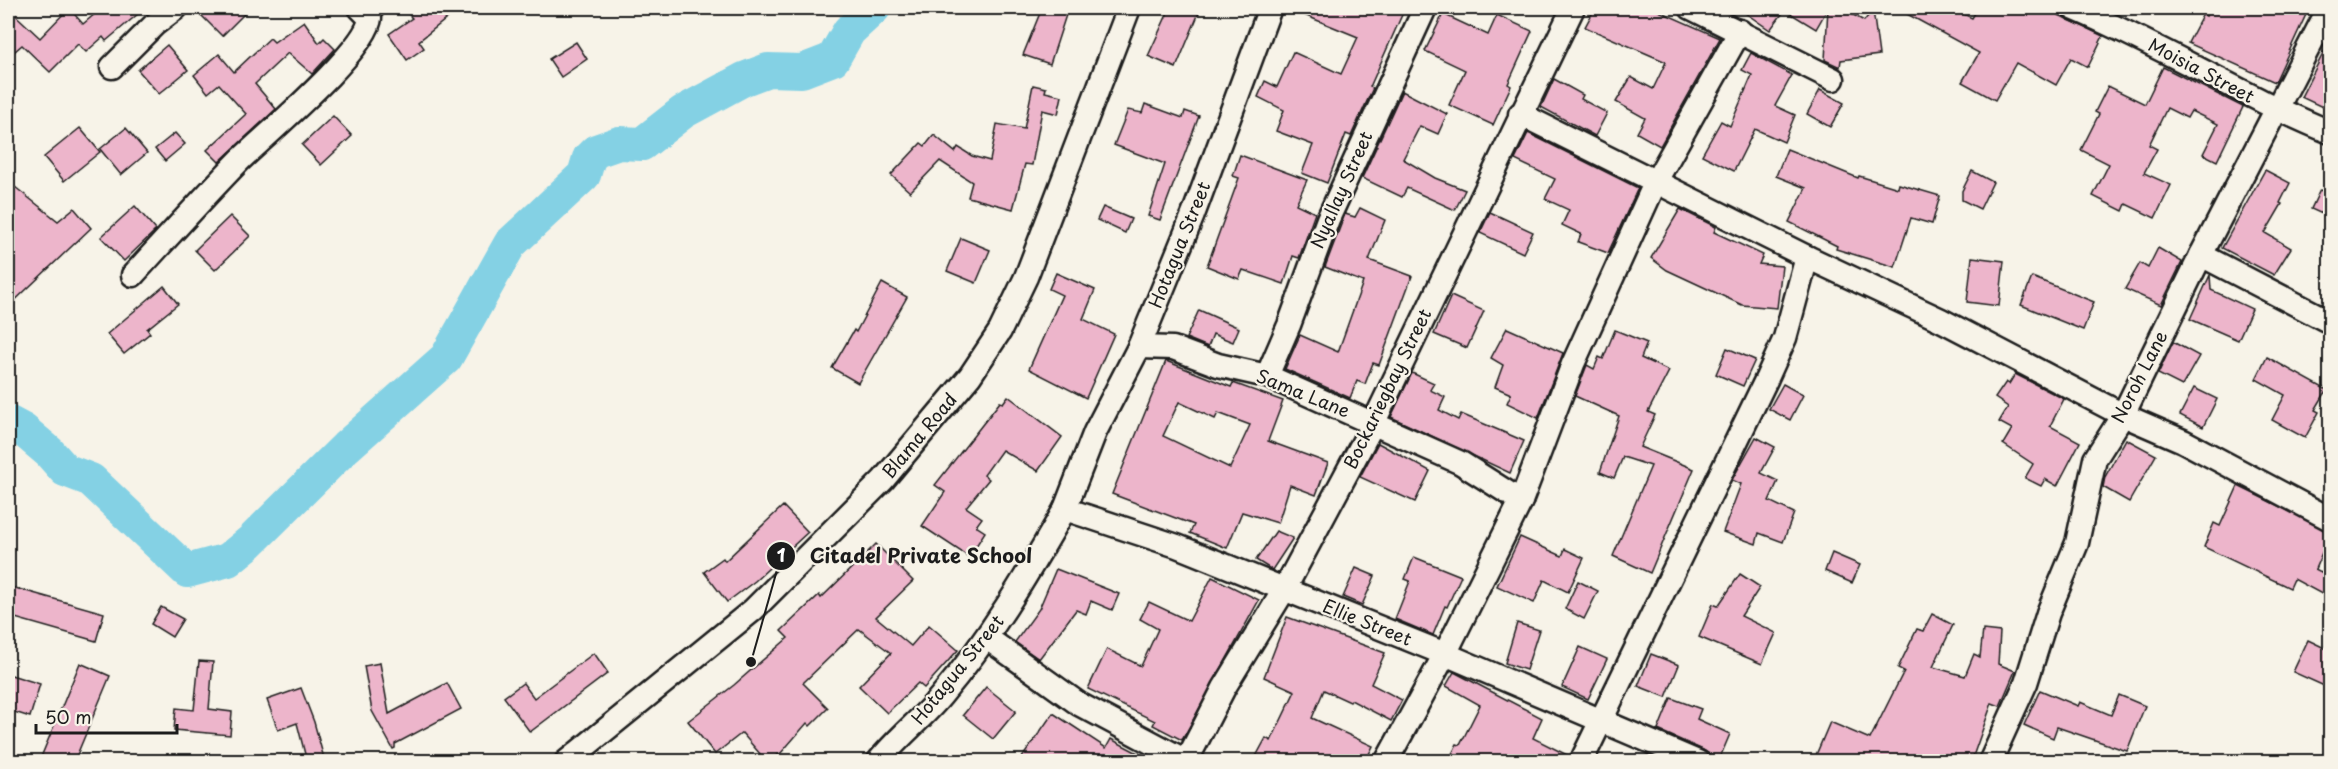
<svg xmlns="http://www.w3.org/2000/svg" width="2338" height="769" font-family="'Playpen Sans',sans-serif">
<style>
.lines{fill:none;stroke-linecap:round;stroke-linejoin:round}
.river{stroke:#84d1e4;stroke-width:34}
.building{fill:#edb5cb;stroke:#1c1c1c;stroke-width:1.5;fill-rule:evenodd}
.minor-casing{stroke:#1c1c1c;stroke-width:27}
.minor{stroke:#f7f3e8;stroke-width:22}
.labels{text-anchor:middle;stroke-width:4.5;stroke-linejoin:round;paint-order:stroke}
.street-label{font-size:18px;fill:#1c1c1c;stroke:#f7f3e8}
.leader{fill:none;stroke:#1c1c1c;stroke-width:2}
.callout-dot{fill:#1c1c1c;stroke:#f7f3e8;stroke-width:2}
.mark-label{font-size:18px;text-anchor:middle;font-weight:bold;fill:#fff}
.callout-label{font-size:20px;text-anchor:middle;font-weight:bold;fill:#1c1c1c;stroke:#f7f3e8;stroke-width:4.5;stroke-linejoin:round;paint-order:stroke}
</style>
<rect width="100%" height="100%" fill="#f7f3e8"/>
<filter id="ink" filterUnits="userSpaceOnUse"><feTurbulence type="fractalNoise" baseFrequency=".0167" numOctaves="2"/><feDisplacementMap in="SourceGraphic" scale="12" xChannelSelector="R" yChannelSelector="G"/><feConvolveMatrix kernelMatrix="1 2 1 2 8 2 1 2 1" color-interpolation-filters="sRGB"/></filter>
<g filter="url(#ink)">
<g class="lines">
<path class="river" d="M8 422 23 430 49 452 65 470 91 480 187 571 228 560 250 542 346 447 446 358 510 244 584 175 589 158 596 151 619 143 642 144 683 112 744 79 768 70 802 71 833 59 849 31 874 8"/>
</g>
<g class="building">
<path d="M8 8 40 38 69 8 83 24 102 8H145L106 41 103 37 86 52 78 44 50 72 22 45 8 57Z"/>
<path d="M194 8H250L222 36Z"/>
<path d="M403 8H460L419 41 424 48 407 60 389 34 412 18Z"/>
<path d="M1042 8H1051L1066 15 1050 64 1023 55Z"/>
<path d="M1170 8H1201L1176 68 1148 56Z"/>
<path d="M1287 8H1405L1370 87 1373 88 1351 136 1346 134 1327 183 1302 173 1313 145 1276 131 1284 110 1258 97 1265 81 1277 87 1293 52 1341 74 1358 37Z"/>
<path d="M1595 8H1652L1720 38 1660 146 1637 133 1645 118 1616 102 1631 77 1653 89 1666 62 1585 27Z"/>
<path d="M1738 8H1828L1816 29 1785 10 1770 30Z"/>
<path d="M1828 8H1841L1864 21 1873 10 1879 55 1841 60 1840 67 1825 60Z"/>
<path d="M1896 8H1951L1972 18 1978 8H2044L2103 36 2088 67 2071 58 2056 85 2016 63 1995 100 1962 82 1979 53Z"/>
<path d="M2209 8H2309L2275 82 2188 43 2203 14 2206 16Z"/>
<path d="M1443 14 1488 35 1497 15 1532 31 1508 84 1511 86 1493 125 1449 105 1465 70 1425 51Z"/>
<path d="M304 21 319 43 324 38 335 49 312 74 288 53 255 84 276 109 219 162 207 150 246 114 219 84 208 93 194 75 219 54 234 72 270 38 274 42Z"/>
<path d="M2331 38V111L2301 97Z"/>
<path d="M576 42 587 59 561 77 549 59Z"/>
<path d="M167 45 188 70 159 94 138 70Z"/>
<path d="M1751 53 1792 75 1775 106 1795 115 1784 142 1755 129 1734 171 1702 155 1721 121 1730 126 1752 75 1742 70Z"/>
<path d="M2163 67 2243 107 2217 161 2203 154 2218 124 2191 111 2187 118 2167 108 2149 145 2157 149 2144 173 2171 185 2155 218 2126 204 2123 211 2093 196 2109 164 2081 150 2099 114 2095 112 2108 86 2145 104Z"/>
<path d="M1554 79 1583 95 1581 99 1607 113 1595 136 1541 107Z"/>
<path d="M1033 85 1046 88 1045 92 1062 96 1058 114 1042 110 1032 165 1025 164 1013 209 968 197 972 182 940 161 910 192 891 175 921 143 925 146 934 135 955 152 958 147 972 156 990 161 997 124 1024 129Z"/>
<path d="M1820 90 1844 103 1830 127 1807 114Z"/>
<path d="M1402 91 1447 114 1438 134 1420 126 1403 159 1435 178 1465 190 1455 210 1407 188 1402 197 1362 178Z"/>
<path d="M1145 104 1183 118 1185 111 1199 116 1160 220 1148 216 1165 164 1114 145 1128 110 1142 113Z"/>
<path d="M333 116 352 136 321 165 302 145Z"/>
<path d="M80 128 100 152 64 181 44 157Z"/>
<path d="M126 128 147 153 121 175 100 149Z"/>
<path d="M175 133 185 144 165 161 155 149Z"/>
<path d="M1528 133 1638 188 1608 253 1578 242 1581 234 1562 225 1569 210 1545 199 1555 179 1515 160Z"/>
<path d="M1787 149 1858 178 1859 176 1898 188 1899 184 1940 196 1932 224 1911 218 1895 267 1836 249 1837 246 1789 222 1806 188 1776 176Z"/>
<path d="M1240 155 1307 180 1296 204 1315 213 1299 258 1293 256 1284 284 1243 270 1239 279 1207 266 1239 178 1233 176Z"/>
<path d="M2265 170 2290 183 2280 203 2282 204 2265 233 2291 248 2274 275 2222 248Z"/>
<path d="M1972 171 1993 182 1980 209 1962 200V191Z"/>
<path d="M15 187 58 221 74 208 91 228 8 307V196Z"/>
<path d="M2320 190 2331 194V218L2311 209Z"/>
<path d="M135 206 156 230 124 261 101 237Z"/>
<path d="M1103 207 1131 219 1125 233 1097 220Z"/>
<path d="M1360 208 1385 220 1369 260 1412 276 1379 365 1373 363 1365 384 1357 381 1350 398 1285 369 1300 335 1338 352 1363 282 1325 267 1345 214 1355 217Z"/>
<path d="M1680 209 1716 227 1714 232 1763 255 1759 264 1782 266 1777 308 1742 305 1667 270 1651 258Z"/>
<path d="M1490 212 1533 232 1523 253 1480 233Z"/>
<path d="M230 216 250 236 215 270 195 250Z"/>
<path d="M961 238 990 250 976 283 947 271Z"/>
<path d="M2158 248 2182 262 2161 305 2125 289 2140 263 2148 268Z"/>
<path d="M1972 257 2004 261 1999 306 1967 302Z"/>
<path d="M1056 273 1095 290 1083 319 1114 334 1086 398 1029 369 1062 295 1049 289Z"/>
<path d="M2210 275 2211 290 2252 309 2238 340 2190 319Z"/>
<path d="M2032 277 2094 302 2083 330 2021 305Z"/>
<path d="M882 283 907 297 858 383 832 368 854 330 856 332Z"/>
<path d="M164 286 178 304 147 329 150 333 124 354 107 334Z"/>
<path d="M1451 296 1484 311 1467 348 1434 334Z"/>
<path d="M1199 310 1239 328 1233 342 1213 334 1208 347 1186 338Z"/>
<path d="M1507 328 1563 353 1538 418 1507 403 1511 394 1495 387 1503 365 1491 358Z"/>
<path d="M1615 330 1647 343 1641 358 1669 371 1648 412 1655 415 1640 447 1694 469 1650 573 1613 556 1651 466 1623 457 1614 478 1600 472 1619 416 1575 396 1587 365 1594 369 1599 357 1603 359Z"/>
<path d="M2173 342 2199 356 2182 386 2158 374Z"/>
<path d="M1727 348 1755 360 1743 386 1716 374Z"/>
<path d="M2267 357 2327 390 2315 410 2319 412 2305 438 2272 420 2285 395 2256 379Z"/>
<path d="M1166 361 1231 387 1233 383 1283 401 1268 441 1328 463 1316 495 1290 485 1278 523 1242 512 1227 548 1190 533 1194 525 1112 494ZM1179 402 1215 419 1218 413 1250 425 1230 468 1163 436Z"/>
<path d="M1412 373 1434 383 1430 390 1445 397 1439 410 1458 420 1461 414 1524 441 1510 473 1391 417Z"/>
<path d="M2015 374 2064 399 2050 426 2080 442 2057 486 2045 479 2041 486 2025 478 2033 464 2003 444 2012 429 1999 422 2008 407 1995 398 2006 382 2009 384Z"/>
<path d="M1783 384 1803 395 1790 420 1769 409Z"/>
<path d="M2194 388 2217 399 2203 427 2180 415Z"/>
<path d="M1008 396 1062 437 1038 471 1002 450 984 475 989 479 966 507 982 518 976 526 985 532 969 557 922 526 945 492 935 485 1000 402 1003 403Z"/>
<path d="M1756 437 1775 447 1761 473 1778 481 1769 501 1794 513 1783 542 1759 533 1756 544 1723 532 1741 484 1732 480Z"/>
<path d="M2126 439 2156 455 2129 502 2103 487 2105 477Z"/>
<path d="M1378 443 1430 471 1415 502 1360 477Z"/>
<path d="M2238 486 2331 532 2315 569 2331 577V599L2294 579 2290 588 2204 547 2214 523 2220 526Z"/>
<path d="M783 506 808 532 755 581 727 602 704 572 723 558 725 561Z"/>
<path d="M1276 531 1293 538 1272 570 1256 560Z"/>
<path d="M1520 537 1562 556 1565 549 1584 558 1568 592 1544 580 1534 603 1497 586Z"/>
<path d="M876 544 913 581 876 617 911 646 929 625 958 650 924 688 918 683 887 713 859 686 891 653 859 629 803 683 828 708 810 726 807 723 781 753 767 762 742 733 715 754 688 721 734 685 788 638 781 631 819 595 821 598Z"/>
<path d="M1832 553 1860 565 1852 583 1825 571Z"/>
<path d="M1414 557 1461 576 1447 607 1445 606 1433 635 1395 619 1410 581 1405 579Z"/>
<path d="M1356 568 1375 576 1362 605 1343 597Z"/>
<path d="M1056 569 1119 594 1112 610 1091 601 1086 614 1076 610 1039 659 1015 642 1039 609Z"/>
<path d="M1740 574 1760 587 1741 616 1776 633 1762 664 1699 637 1713 604 1718 606Z"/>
<path d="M1212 577 1259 600 1182 740 1153 725 1155 721 1088 689 1107 649 1141 666 1158 629 1140 619 1149 602 1189 621Z"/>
<path d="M1578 581 1598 591 1584 619 1565 609Z"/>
<path d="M8 586 104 613 96 641 8 616Z"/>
<path d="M161 607 183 619 172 637 151 624Z"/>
<path d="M1932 614 1953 625 1933 667 1965 676 1974 654 1980 657 1983 630 2000 632 1998 664 2015 671 2000 706 1992 703 1971 762H1813L1830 722 1870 739 1904 671 1898 668 1917 629 1923 631Z"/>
<path d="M1287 617 1385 653 1371 684 1402 700 1391 721 1351 700 1350 702 1324 690 1312 718 1373 746 1365 762H1253L1266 738 1271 741 1295 691 1264 677Z"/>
<path d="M1517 623 1539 630 1526 670 1505 663Z"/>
<path d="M2308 640 2331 651V689L2293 672Z"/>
<path d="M1580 647 1607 659 1588 699 1562 687Z"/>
<path d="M594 653 608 673 530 732 504 697 523 683 534 698Z"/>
<path d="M1651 654 1679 665 1666 697 1638 686Z"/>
<path d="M199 661 213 662 209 709 232 712 230 735 174 730 176 708 194 710Z"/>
<path d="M80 663 110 676 74 762H39Z"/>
<path d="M380 663 389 714 447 683 461 709 395 744V748L393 749 372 711 364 666Z"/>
<path d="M1454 672 1542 718 1533 738 1569 756 1568 762H1448L1457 744 1460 745 1480 705 1446 686Z"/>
<path d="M8 674 40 684 30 717 8 710Z"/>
<path d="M986 687 1016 711 993 739 963 715Z"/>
<path d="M301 688 314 722 325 762H307L297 723 278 730 267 700Z"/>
<path d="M2040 690 2078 706 2080 702 2111 715 2119 695 2145 706 2127 751 2057 727 2053 738 2024 725Z"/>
<path d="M1671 698 1701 709 1697 719 1730 734 1719 760 1703 750 1658 730Z"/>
<path d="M1053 713 1106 748 1111 739 1155 762H1019Z"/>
</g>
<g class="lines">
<defs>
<g id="minor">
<path d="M1270 8 1193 215 1139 347 1095 432 1065 509 1177 546 1445 654 1698 762"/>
<path d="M1691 8 1833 79"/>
<path d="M2073 8C2161 45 2242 96 2330 132"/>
<path d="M112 67 155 24 176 8"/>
<path d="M1520 114 1807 257 1941 320 2123 415 2183 441 2330 519"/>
<path d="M2201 255 2330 322"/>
<path d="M133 275C168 237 203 198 239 161 266 135 368 49 370 18L360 8"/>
<path d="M1139 347 1173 348 1218 365 1267 376 1461 463 1521 501"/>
<path d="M1267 376 1289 325 1328 219 1425 8"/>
<path d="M987 638 1079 704 1186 761"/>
<path d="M566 762 753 610 883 480 970 376 1000 331 1026 277 1129 8"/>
<path d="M878 762C897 738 922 719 941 696 990 638 1027 575 1065 509"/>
<path d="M1186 762 1224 688 1284 590 1373 424 1573 8"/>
<path d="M1386 762 1445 654 1521 501 1573 364 1656 181 1740 31"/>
<path d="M1581 762 1767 378 1785 338 1807 257"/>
<path d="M1990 762 2026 683 2048 613 2077 543 2095 459 2123 415 2201 255 2329 8"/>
</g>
</defs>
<use href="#minor" class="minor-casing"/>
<use href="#minor" class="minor"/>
</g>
</g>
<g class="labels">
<g class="street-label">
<text transform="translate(2201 71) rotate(28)" y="6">Moisia Street</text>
<text transform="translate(1342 190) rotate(-66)" y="6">Nyallay Street</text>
<text transform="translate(1180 245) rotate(-68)" y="6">Hotagua Street</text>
<text transform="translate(2140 377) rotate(-63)" y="6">Noroh Lane</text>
<text transform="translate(1388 389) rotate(-64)" y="6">Bockariegbay Street</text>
<text transform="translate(1303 394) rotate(22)" y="6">Sama Lane</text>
<text transform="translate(920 436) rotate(-50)" y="6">Blama Road</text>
<text transform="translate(1367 623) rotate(22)" y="6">Ellie Street</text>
<text transform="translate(958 670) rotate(-51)" y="6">Hotagua Street</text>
</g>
</g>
<path class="leader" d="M751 662L781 556"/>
<g class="callout-dot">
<circle cx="751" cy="662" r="6"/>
<circle cx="781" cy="556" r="15"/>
</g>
<g class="mark-label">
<text x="781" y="562">1</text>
</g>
<g class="callout-label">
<text x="921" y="563">Citadel Private School</text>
</g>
<rect width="2338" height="769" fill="none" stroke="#f7f3e8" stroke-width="30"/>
<rect x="15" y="15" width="2308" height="739" fill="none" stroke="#1c1c1c" stroke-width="2" filter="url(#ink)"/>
<path d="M36 724v9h141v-9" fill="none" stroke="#1c1c1c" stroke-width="3"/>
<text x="45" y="724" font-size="18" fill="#1c1c1c" stroke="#f7f3e8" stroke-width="4.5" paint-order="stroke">50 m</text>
</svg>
